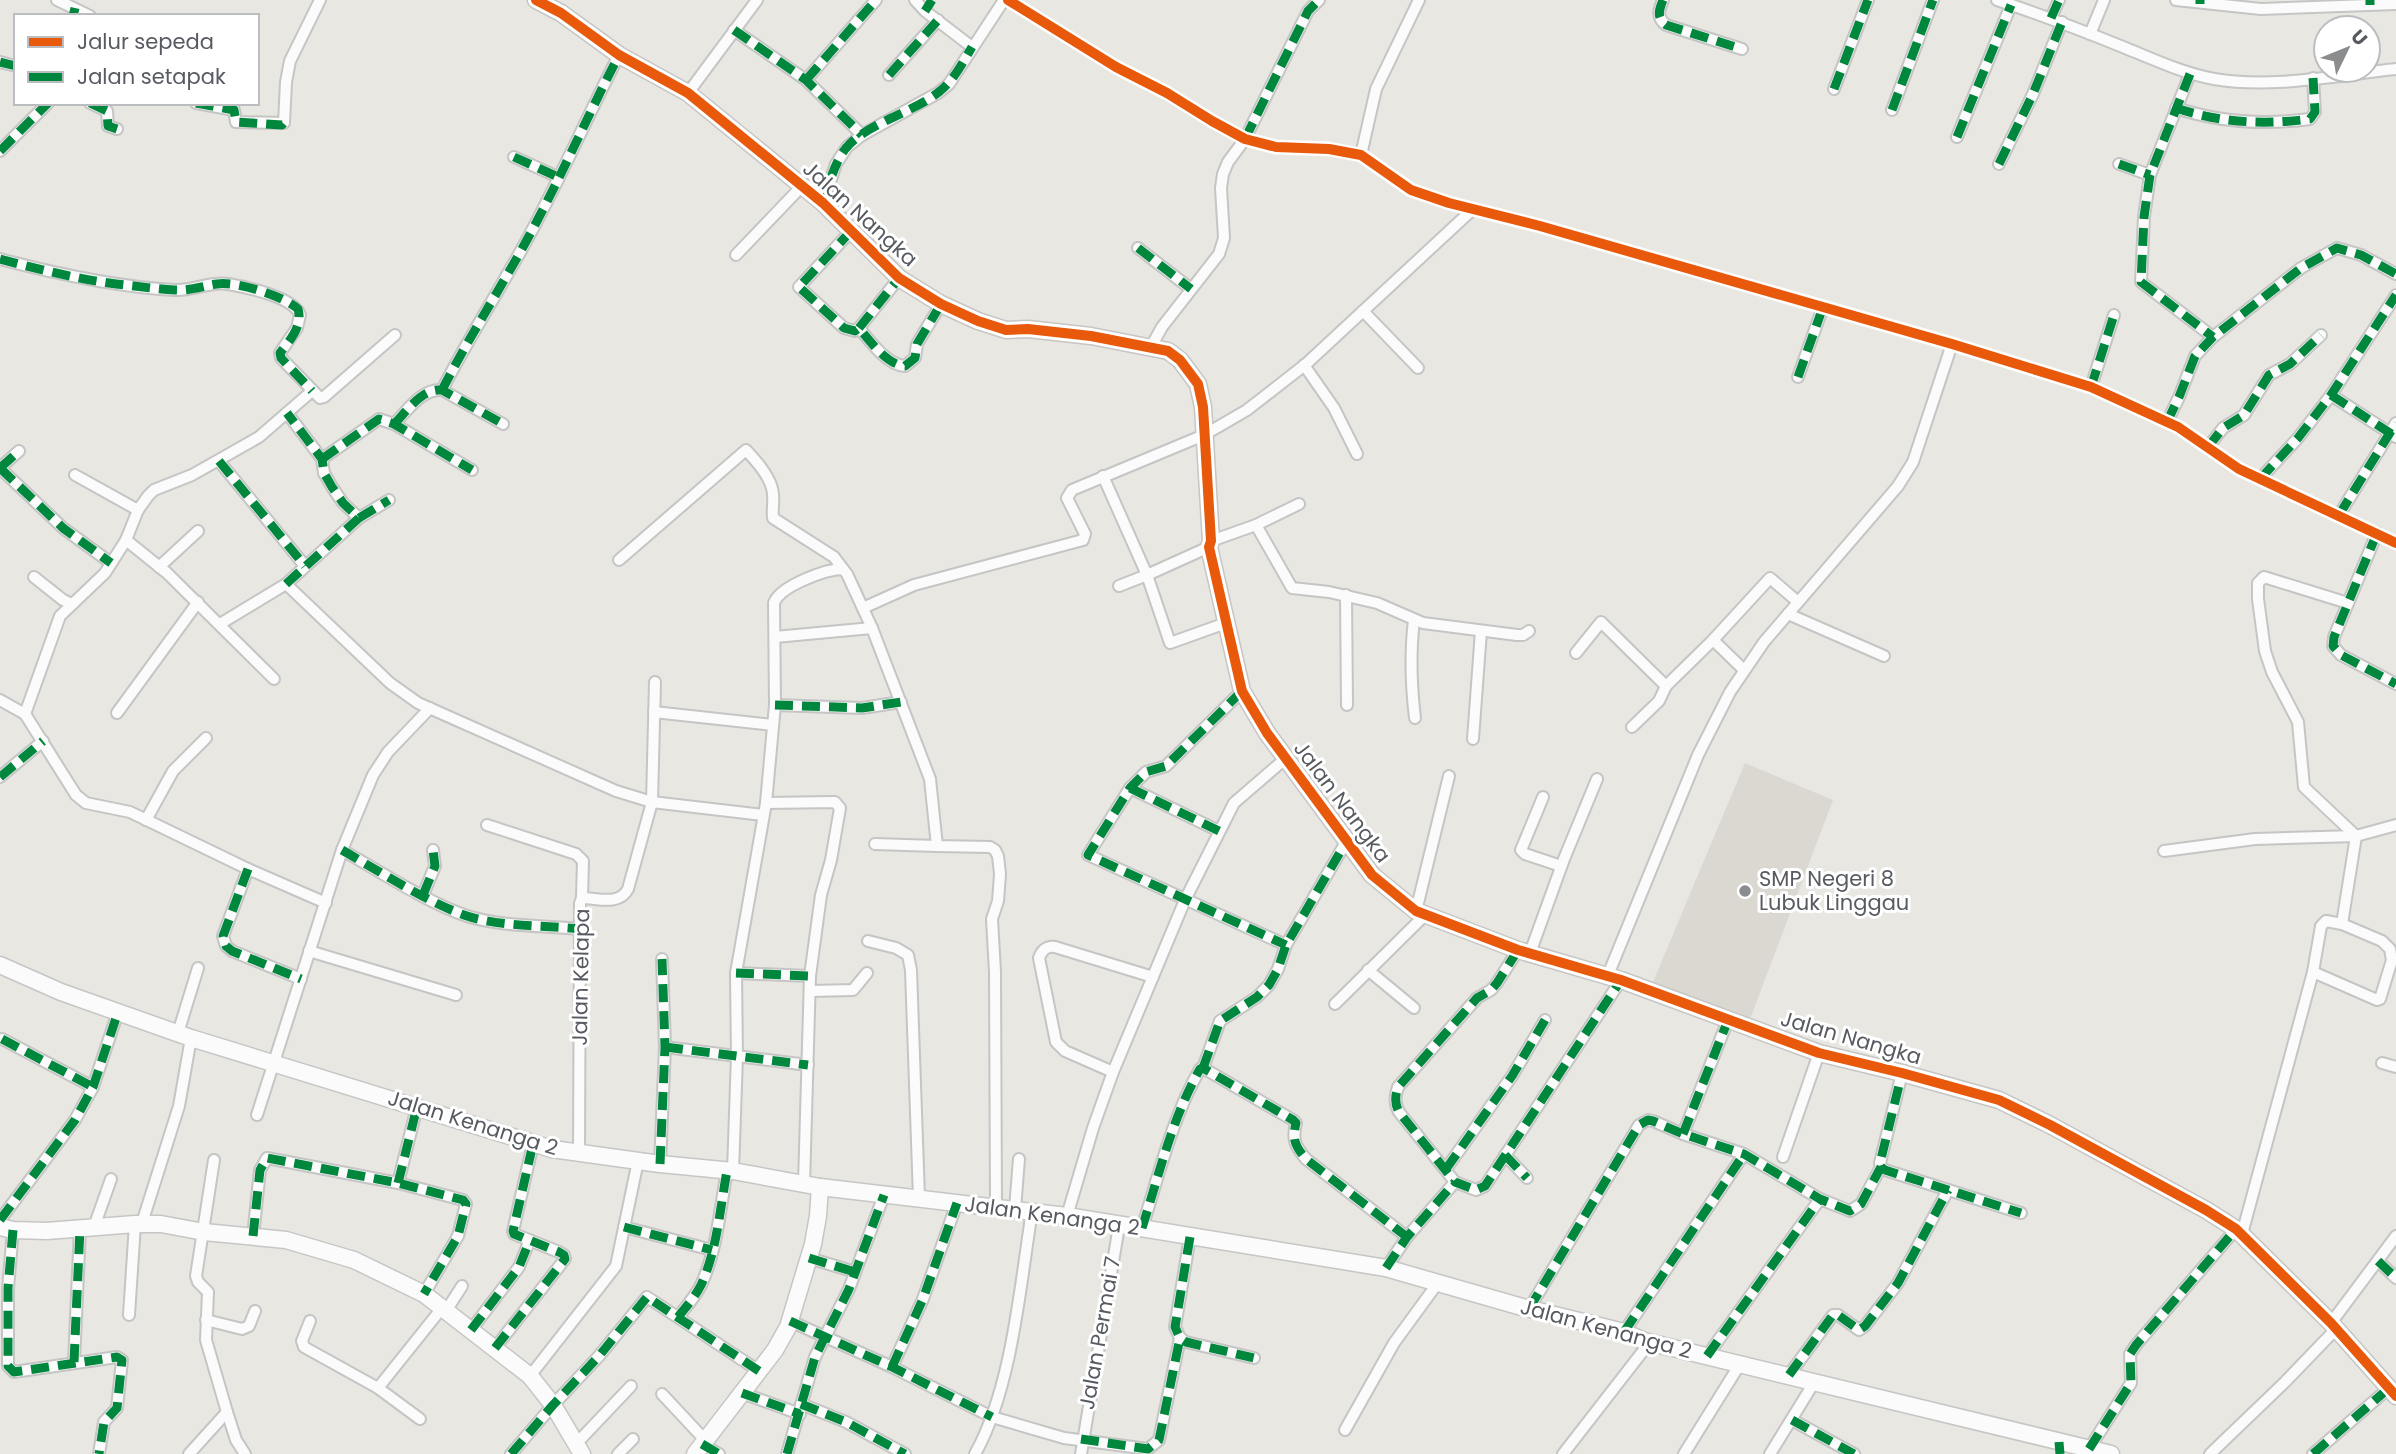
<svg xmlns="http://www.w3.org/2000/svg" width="2396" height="1454" font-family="Poppins,sans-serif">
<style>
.education{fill:#dad8d0}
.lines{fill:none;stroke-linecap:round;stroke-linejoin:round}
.street-casing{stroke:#c4c5c4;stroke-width:14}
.secondary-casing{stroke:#c5c6c5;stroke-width:19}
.street{stroke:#fcfbfb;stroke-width:10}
.secondary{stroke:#fcfbfb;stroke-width:16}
.quiet{stroke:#00873e;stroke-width:9;stroke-dasharray:18 9;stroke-linecap:butt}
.cycleway-casing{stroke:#fff;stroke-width:15}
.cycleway{stroke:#e8590c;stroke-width:10}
.poi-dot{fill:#8a8c8e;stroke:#fff;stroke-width:2.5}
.labels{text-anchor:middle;stroke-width:6;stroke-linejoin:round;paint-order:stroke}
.street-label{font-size:21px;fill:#575b61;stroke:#fff}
.poi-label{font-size:21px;fill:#575b61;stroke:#fff;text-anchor:start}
</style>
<rect width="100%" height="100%" fill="#e8e7e2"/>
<path class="education" d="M1745 763 1833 800 1750 1019 1653 982Z"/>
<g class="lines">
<defs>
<g id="street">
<path d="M57 0 90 16"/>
<path d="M915 0 925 11 972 47"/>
<path d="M1008 0 1116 67 1167 93 1212 121 1245 139 1276 147 1329 149 1361 155 1411 190 1449 203 1540 226 1952 344 2091 387 2178 427 2239 469 2396 543"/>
<path d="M1663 0C1659 10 1656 17 1666 25L1742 49"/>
<path d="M1997 0C2039 14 2081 30 2123 47 2153 59 2182 73 2214 79 2273 89 2337 75 2396 69"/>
<path d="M2176 0 2261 9 2396 4"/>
<path d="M2051 18 2059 0"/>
<path d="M734 30 806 80 862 135"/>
<path d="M2090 34 2104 0"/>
<path d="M0 62 16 66"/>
<path d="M2190 74 2150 175 2144 217 2141 282 2213 337"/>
<path d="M889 75 938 20"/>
<path d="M806 80 876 0"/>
<path d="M1834 89 1868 0"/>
<path d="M688 93 757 0"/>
<path d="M90 103 107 111 108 126 117 129"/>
<path d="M196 103 234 110 236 122 284 123 286 82 290 61 320 0"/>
<path d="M2176 108C2221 123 2264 125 2310 119L2315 112 2313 78"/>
<path d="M1892 110 1933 0"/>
<path d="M1957 137 2011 5"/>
<path d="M0 151 48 103"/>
<path d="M1361 155 1376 89 1419 0"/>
<path d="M514 157 558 177"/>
<path d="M1999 164 2033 94 2062 22"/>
<path d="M2119 164 2150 175"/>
<path d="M823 203 836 164 847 147 862 135 938 93 949 84 1004 0"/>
<path d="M852 230 799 287 844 328 855 331 859 328C870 341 887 365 905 366L915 358 917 344 941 304"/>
<path d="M1138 248 1191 289"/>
<path d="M736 255 802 186"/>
<path d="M0 259C57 274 116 287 175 290 193 291 211 281 228 284 246 287 294 297 300 315L297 328 280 353 281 358 320 398 324 397 395 335"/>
<path d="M1363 311 1418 368"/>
<path d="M859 328 899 278"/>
<path d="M1151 347 1162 327 1219 254 1224 238 1221 188 1223 174 1228 162 1245 139 1308 11 1319 0"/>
<path d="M1304 365 1334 408 1357 454"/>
<path d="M1798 377 1823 307"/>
<path d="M2091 387 2114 315"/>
<path d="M442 390C469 337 501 288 529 236 561 177 588 115 619 55"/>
<path d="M2331 395 2396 437"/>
<path d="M2167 422 2179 397 2195 356 2213 337 2301 268 2337 248 2361 255 2396 274"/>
<path d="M394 424C407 411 422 388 442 390L503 424"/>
<path d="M2208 447 2223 428 2244 415 2269 375 2290 364 2321 335"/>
<path d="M322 459 379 419 394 424 472 470"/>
<path d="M219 461 305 566"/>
<path d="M0 468 63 528 111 563"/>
<path d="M0 468 19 451"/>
<path d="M75 475 138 510"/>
<path d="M1103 476 1147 575 1209 547"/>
<path d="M2260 479 2298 438 2331 395 2396 295"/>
<path d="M2339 515 2396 423"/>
<path d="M359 518 389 500"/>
<path d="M1256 525 1292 588 1329 592 1377 603 1423 623 1517 635H1523L1529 631"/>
<path d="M2377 533 2334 637 2333 646 2341 655 2396 684"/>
<path d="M126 540 167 573 274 679"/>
<path d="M1211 541 1256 525 1299 504"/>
<path d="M619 560 746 450C756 461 772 478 773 494 774 502 772 510 773 518L834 557 843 569"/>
<path d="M159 567 198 531"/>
<path d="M34 577 63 600 72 604"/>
<path d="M286 584 390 683 418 703 616 791 652 802 763 815"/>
<path d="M1119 586 1147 575 1170 643 1226 623"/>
<path d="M1346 595 1347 705"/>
<path d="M2348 603 2264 577 2258 583V599L2265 651 2272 672 2298 722 2304 787 2356 836"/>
<path d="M863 608 914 585 1083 540 1085 534 1067 498 1072 490 1204 435 1247 410 1306 364 1472 210"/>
<path d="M1788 614 1884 656"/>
<path d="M1414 620C1410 653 1411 685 1415 718"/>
<path d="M220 624 286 584 359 518 343 503 332 487 324 473 322 459 287 413"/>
<path d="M775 637 872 628"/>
<path d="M1713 640 1744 670"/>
<path d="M1576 653 1601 622 1666 686"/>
<path d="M1242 691 1166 766 1146 772 1130 788 1088 855 1286 945"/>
<path d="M0 700 25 714 76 795 86 803 130 812 248 869 326 903"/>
<path d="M775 705 862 708 901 702"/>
<path d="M654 712 773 725"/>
<path d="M117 713 198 602"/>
<path d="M25 714 60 616 105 573 126 540 138 510 148 496 154 490 192 475 259 437 312 391"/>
<path d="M1632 727 1659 701 1666 686 1713 640 1770 578 1798 602"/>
<path d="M1473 739 1481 631"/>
<path d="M0 777 43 741"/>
<path d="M1130 788 1219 831"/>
<path d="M1543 797 1521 850 1525 854 1561 866"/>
<path d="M766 803 835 802 840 808 831 860 821 895 810 976 804 1184"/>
<path d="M146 820 173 771 206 738"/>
<path d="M487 825 576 854 583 861 582 898"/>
<path d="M875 844 937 846"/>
<path d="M342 850C379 871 428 903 467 916 502 927 543 925 580 929"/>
<path d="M2164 851 2255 839 2356 836"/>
<path d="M248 869 223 936 226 946 232 951 301 979"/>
<path d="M423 895 435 866 433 850"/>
<path d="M1416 911 1449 776"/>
<path d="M2326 921 2342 924 2382 941 2390 949 2392 960 2380 999 2377 1000 2313 972 2321 926Z"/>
<path d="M2342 924 2356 836 2396 825"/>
<path d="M868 941 896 948 908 955 911 970 919 1198"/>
<path d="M1518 950 1497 983 1491 990 1477 998 1398 1087C1395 1097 1394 1102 1399 1112L1455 1182 1476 1190 1485 1186 1621 980"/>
<path d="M309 951 456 995"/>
<path d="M1530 953 1564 859 1597 779"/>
<path d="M1368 970 1414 1008"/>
<path d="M736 973 810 976"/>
<path d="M1608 975 1698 755 1730 692 1764 642 1898 486 1913 462 1952 344"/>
<path d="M810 991 853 990 867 973"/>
<path d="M1335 1004 1426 914"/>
<path d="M178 1033 198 968"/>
<path d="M2 1039 93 1087"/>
<path d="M665 1047 808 1065"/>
<path d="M2382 1063 2396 1067"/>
<path d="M1203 1068 1220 1021 1257 997 1269 985 1278 969 1286 945 1346 842"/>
<path d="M1113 1072 1065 1051 1056 1042 1039 958C1042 950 1046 946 1055 947L1153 977"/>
<path d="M257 1115 342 850 373 775 388 752 430 708"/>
<path d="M1683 1134 1728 1020"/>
<path d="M579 1154 580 903 582 898C598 898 619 906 628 889L652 802 655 682"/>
<path d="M1505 1155 1527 1178"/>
<path d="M1783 1157 1819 1053"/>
<path d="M660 1164 665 1047 662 959"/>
<path d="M1881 1167 1885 1170 2021 1213"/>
<path d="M1446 1169 1512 1076 1545 1020"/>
<path d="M733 1171 737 1056 736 973 766 803 775 705 774 603C780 586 826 569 843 569L847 574 872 628 930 779 937 846 990 847 995 850 998 856 1000 874 998 901 992 919 995 972 996 1206"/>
<path d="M398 1183 417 1107"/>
<path d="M1015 1209 1019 1159"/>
<path d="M1067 1216 1093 1128 1113 1072 1185 900 1234 803 1285 759"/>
<path d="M0 1220 75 1120 93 1087 118 1012"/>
<path d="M142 1223 179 1106 191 1038"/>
<path d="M94 1227 111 1179"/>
<path d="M624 1227 712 1250"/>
<path d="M1142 1228C1159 1175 1172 1118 1200 1069L1203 1068 1293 1120 1296 1123C1292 1140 1295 1146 1306 1159L1407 1237"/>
<path d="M13 1230 8 1288V1366L14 1372 117 1357 122 1360 117 1408 104 1422 99 1454"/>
<path d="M2242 1234 2313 972"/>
<path d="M253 1236 260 1170 267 1158 398 1183 463 1200 466 1204 458 1236 424 1294"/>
<path d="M1190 1237 1175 1327 1180 1338 1186 1342 1254 1358"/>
<path d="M809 1258 855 1272"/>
<path d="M2378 1261 2396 1278"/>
<path d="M1386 1268 1407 1237 1455 1182"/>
<path d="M1529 1309 1639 1125 1648 1120 1653 1121 1683 1134 1744 1154 1820 1199 1850 1211 1861 1204 1881 1167 1880 1163 1902 1073"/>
<path d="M446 1311 462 1286"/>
<path d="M129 1315 135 1224"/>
<path d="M678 1317C686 1307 695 1297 701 1285 717 1251 720 1208 727 1171"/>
<path d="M206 1320 242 1329 249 1326 255 1311"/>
<path d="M310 1321 302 1341 304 1347 378 1388 420 1419"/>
<path d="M790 1321 892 1367 992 1417 1064 1438 1148 1449 1159 1440 1180 1338"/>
<path d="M2331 1323 2396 1236"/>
<path d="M471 1330 519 1267 529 1242"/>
<path d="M1624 1332 1744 1154"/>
<path d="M495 1348 565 1259 564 1255 559 1252 514 1234 513 1231 533 1144"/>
<path d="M1707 1356 1820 1199"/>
<path d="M74 1362 80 1228"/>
<path d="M892 1367 923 1299 957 1203"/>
<path d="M1789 1375 1833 1315H1838L1859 1330 1865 1326 1898 1283 1948 1190"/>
<path d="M530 1376 616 1266 638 1161"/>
<path d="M378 1388 442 1308"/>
<path d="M742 1393 800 1414"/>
<path d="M662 1394 705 1440"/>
<path d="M801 1404 846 1422 905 1454"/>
<path d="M227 1412 236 1440 245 1454"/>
<path d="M1792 1420 1854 1454"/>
<path d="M1345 1430 1394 1343 1437 1284"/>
<path d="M576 1444 631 1386"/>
<path d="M702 1444 719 1454"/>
<path d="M2089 1449 2131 1383 2130 1354 2136 1345 2236 1229"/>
<path d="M189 1454 227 1412 206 1340 208 1292 198 1282 196 1276 214 1160"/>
<path d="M511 1454 553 1405 599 1356 647 1297 759 1371"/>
<path d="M618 1454 633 1439"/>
<path d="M787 1454 815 1357 849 1289 884 1195"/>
<path d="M975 1454C1012 1388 1020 1286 1032 1211"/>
<path d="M1081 1454 1119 1226"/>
<path d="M1563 1454 1650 1342"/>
<path d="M1684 1454 1740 1364"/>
<path d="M1770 1454 1815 1381"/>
<path d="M2210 1454 2285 1382 2337 1328"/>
<path d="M2313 1454 2389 1388"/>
</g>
<g id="secondary">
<path d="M536 0 561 13 619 55 688 93 823 203 899 278 941 304 978 321 1006 330 1028 329 1091 336 1168 351 1180 360 1198 384 1203 407 1211 541 1209 547 1242 691 1267 733 1372 875 1416 911 1518 950 1621 980 1819 1053 1902 1073 1999 1100 2050 1125 2206 1210 2236 1229 2331 1323 2396 1396"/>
<path d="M0 965 61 992 191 1038 552 1149 660 1164 733 1171 820 1187 1067 1216 1386 1268 1522 1307 1624 1332 1644 1341 2111 1454"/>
<path d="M0 1227 13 1230 47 1231 135 1224H161L204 1232 286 1240 354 1260 424 1294 530 1376 553 1405 582 1454"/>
<path d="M695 1454 775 1350 788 1327 813 1244 818 1216 820 1187"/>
</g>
</defs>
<use href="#street" class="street-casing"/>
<use href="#secondary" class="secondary-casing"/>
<use href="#street" class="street"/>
<use href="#secondary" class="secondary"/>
<g class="quiet">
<path d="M1663 0C1659 10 1656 17 1666 25L1742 49"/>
<path d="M2200 4V0"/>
<path d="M2370 5V0"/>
<path d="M925 11 932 0"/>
<path d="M73 16 75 8"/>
<path d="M2051 18 2059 0"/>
<path d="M734 30 806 80 862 135"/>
<path d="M0 62 16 66"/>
<path d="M2190 74 2150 175 2144 217 2141 282 2213 337"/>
<path d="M889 75 938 20"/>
<path d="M806 80 876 0"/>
<path d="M1834 89 1868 0"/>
<path d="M90 103 107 111 108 126 117 129"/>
<path d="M196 103 234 110 236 122 282 125 286 120"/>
<path d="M2176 108C2221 123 2264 125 2310 119L2315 112 2313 78"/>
<path d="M1892 110 1933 0"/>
<path d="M1957 137 2011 5"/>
<path d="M1245 139 1308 11 1319 0"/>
<path d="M0 151 48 103"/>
<path d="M514 157 558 177"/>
<path d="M1999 164 2033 94 2062 22"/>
<path d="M2119 164 2150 175"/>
<path d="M823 203C829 185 834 163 846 148 867 123 915 112 940 91 954 80 963 62 972 47"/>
<path d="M852 230 799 287 844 328 855 331 859 328C870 341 887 365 905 366L915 358 917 344 941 304"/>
<path d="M1138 248 1191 289"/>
<path d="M0 259C38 269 77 279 116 284 136 286 155 289 175 290 190 291 203 286 217 284 236 281 284 296 298 309 303 326 290 340 280 353L281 358 312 391"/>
<path d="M859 328 899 278"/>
<path d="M1798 377 1823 307"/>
<path d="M2091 387 2114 315"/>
<path d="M442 390C469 337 501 288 529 236 561 177 588 115 619 55"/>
<path d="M2331 395 2396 437"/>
<path d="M2167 422 2179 397 2195 356 2213 337 2301 268 2337 248 2361 255 2396 274"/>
<path d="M394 424C407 411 422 388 442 390L503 424"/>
<path d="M2208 447 2223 428 2244 415 2269 375 2290 364 2321 335"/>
<path d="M322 459 379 419 394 424 472 470"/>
<path d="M219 461 305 566"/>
<path d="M0 468 63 528 111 563"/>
<path d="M0 468 19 451"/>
<path d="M2260 479 2298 438 2331 395 2396 295"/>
<path d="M2339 515 2396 423"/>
<path d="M359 518 389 500"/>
<path d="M2377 533 2334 637 2333 646 2341 655 2396 684"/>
<path d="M286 584 359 518 343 503 332 487 324 473 322 459 287 413"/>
<path d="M1242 691 1166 766 1146 772 1130 788 1088 855 1286 945"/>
<path d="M775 705 862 708 901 702"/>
<path d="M0 777 43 741"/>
<path d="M1130 788 1219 831"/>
<path d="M342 850C379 871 428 903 467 916 502 927 543 925 580 929"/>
<path d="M248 869 223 936 226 946 232 951 301 979"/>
<path d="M423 895 435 866 433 850"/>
<path d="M1518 950 1497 983 1491 990 1477 998 1398 1087C1395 1097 1394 1102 1399 1112L1455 1182 1476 1190 1485 1186 1621 980"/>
<path d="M736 973 810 976"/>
<path d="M2 1039 93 1087"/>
<path d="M665 1047 808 1065"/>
<path d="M1203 1068 1220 1021 1257 997 1269 985 1278 969 1286 945 1346 842"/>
<path d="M1683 1134 1728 1020"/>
<path d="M1505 1155 1527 1178"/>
<path d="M660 1164 665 1047 662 959"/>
<path d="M1881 1167 1885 1170 2021 1213"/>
<path d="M1446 1169 1512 1076 1545 1020"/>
<path d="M398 1183 417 1107"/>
<path d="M0 1220 75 1120 93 1087 118 1012"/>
<path d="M624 1227 712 1250"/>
<path d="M1142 1228C1159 1175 1172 1118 1200 1069L1203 1068 1293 1120 1296 1123C1292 1140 1295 1146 1306 1159L1407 1237"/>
<path d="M13 1230 8 1288V1366L14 1372 117 1357 122 1360 117 1408 104 1422 99 1454"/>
<path d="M253 1236 260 1170 267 1158 398 1183 463 1200 466 1204 458 1236 424 1294"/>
<path d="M1190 1237 1175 1327 1180 1338 1186 1342 1254 1358"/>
<path d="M809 1258 855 1272"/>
<path d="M2378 1261 2396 1278"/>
<path d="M1386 1268 1407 1237 1455 1182"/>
<path d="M1529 1309 1639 1125 1648 1120 1653 1121 1683 1134 1744 1154 1820 1199 1850 1211 1861 1204 1881 1167 1880 1163 1902 1073"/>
<path d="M678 1317C686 1307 695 1297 701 1285 717 1251 720 1208 727 1171"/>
<path d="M790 1321 892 1367 992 1417"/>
<path d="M471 1330 519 1267 529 1242"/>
<path d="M1624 1332 1744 1154"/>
<path d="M495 1348 565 1259 564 1255 559 1252 514 1234 513 1231 533 1144"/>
<path d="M1707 1356 1820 1199"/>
<path d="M74 1362 80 1228"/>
<path d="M892 1367 923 1299 957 1203"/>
<path d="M1789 1375 1833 1315H1838L1859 1330 1865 1326 1898 1283 1948 1190"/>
<path d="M742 1393 800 1414"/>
<path d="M801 1404 846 1422 905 1454"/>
<path d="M1792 1420 1854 1454"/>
<path d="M1081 1439 1148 1449 1159 1440 1180 1338"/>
<path d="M2059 1442 2060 1454"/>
<path d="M702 1444 719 1454"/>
<path d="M2089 1449 2131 1383 2130 1354 2136 1345 2236 1229"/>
<path d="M511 1454 553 1405 599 1356 647 1297 759 1371"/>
<path d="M787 1454 815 1357 849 1289 884 1195"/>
<path d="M2313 1454 2389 1388"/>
</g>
<defs>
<g id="cycleway">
<path d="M536 0 561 13 619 55 688 93 823 203 899 278 941 304 978 321 1006 330 1028 329 1091 336 1168 351 1180 360 1198 384 1203 407 1211 541 1209 547 1242 691 1267 733 1372 875 1416 911 1518 950 1621 980 1819 1053 1902 1073 1999 1100 2050 1125 2206 1210 2236 1229 2331 1323 2396 1396"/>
<path d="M1008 0 1116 67 1167 93 1212 121 1245 139 1276 147 1329 149 1361 155 1411 190 1449 203 1540 226 1952 344 2091 387 2178 427 2239 469 2396 543"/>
</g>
</defs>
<use href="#cycleway" class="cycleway-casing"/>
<use href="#cycleway" class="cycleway"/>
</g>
<circle class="poi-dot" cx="1745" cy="891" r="7"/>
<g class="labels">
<g class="street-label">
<text transform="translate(860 214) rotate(42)" y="7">Jalan Nangka</text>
<text transform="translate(1342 802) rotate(53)" y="7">Jalan Nangka</text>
<text transform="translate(581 977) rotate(-89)" y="7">Jalan Kelapa</text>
<text transform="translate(1851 1038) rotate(16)" y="7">Jalan Nangka</text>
<text transform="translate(473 1123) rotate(17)" y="7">Jalan Kenanga 2</text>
<text transform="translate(1052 1216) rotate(8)" y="7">Jalan Kenanga 2</text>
<text transform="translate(1606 1329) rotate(15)" y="7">Jalan Kenanga 2</text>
<text transform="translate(1100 1333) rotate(-80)" y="7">Jalan Permai 7</text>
</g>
<g class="poi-label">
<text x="1759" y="886">SMP Negeri 8<tspan x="1759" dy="24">Lubuk Linggau</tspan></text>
</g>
</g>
<rect x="14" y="14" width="245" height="91" fill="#ffffff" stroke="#bcbdc0" stroke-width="2"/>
<rect x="28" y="37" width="35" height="10" fill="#e8590c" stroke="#bcbdc0" stroke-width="2"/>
<text x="77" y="49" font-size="21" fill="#575b61">Jalur sepeda</text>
<rect x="28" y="72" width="35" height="10" fill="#00873e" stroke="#bcbdc0" stroke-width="2"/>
<text x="77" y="84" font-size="21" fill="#575b61">Jalan setapak</text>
<g transform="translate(2347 49) rotate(47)"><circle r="33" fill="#ffffff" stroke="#bcbdc0" stroke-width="2"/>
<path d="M0-5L12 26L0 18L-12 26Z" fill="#8a8c8e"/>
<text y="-10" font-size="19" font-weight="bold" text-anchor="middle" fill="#575b61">U</text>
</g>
</svg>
